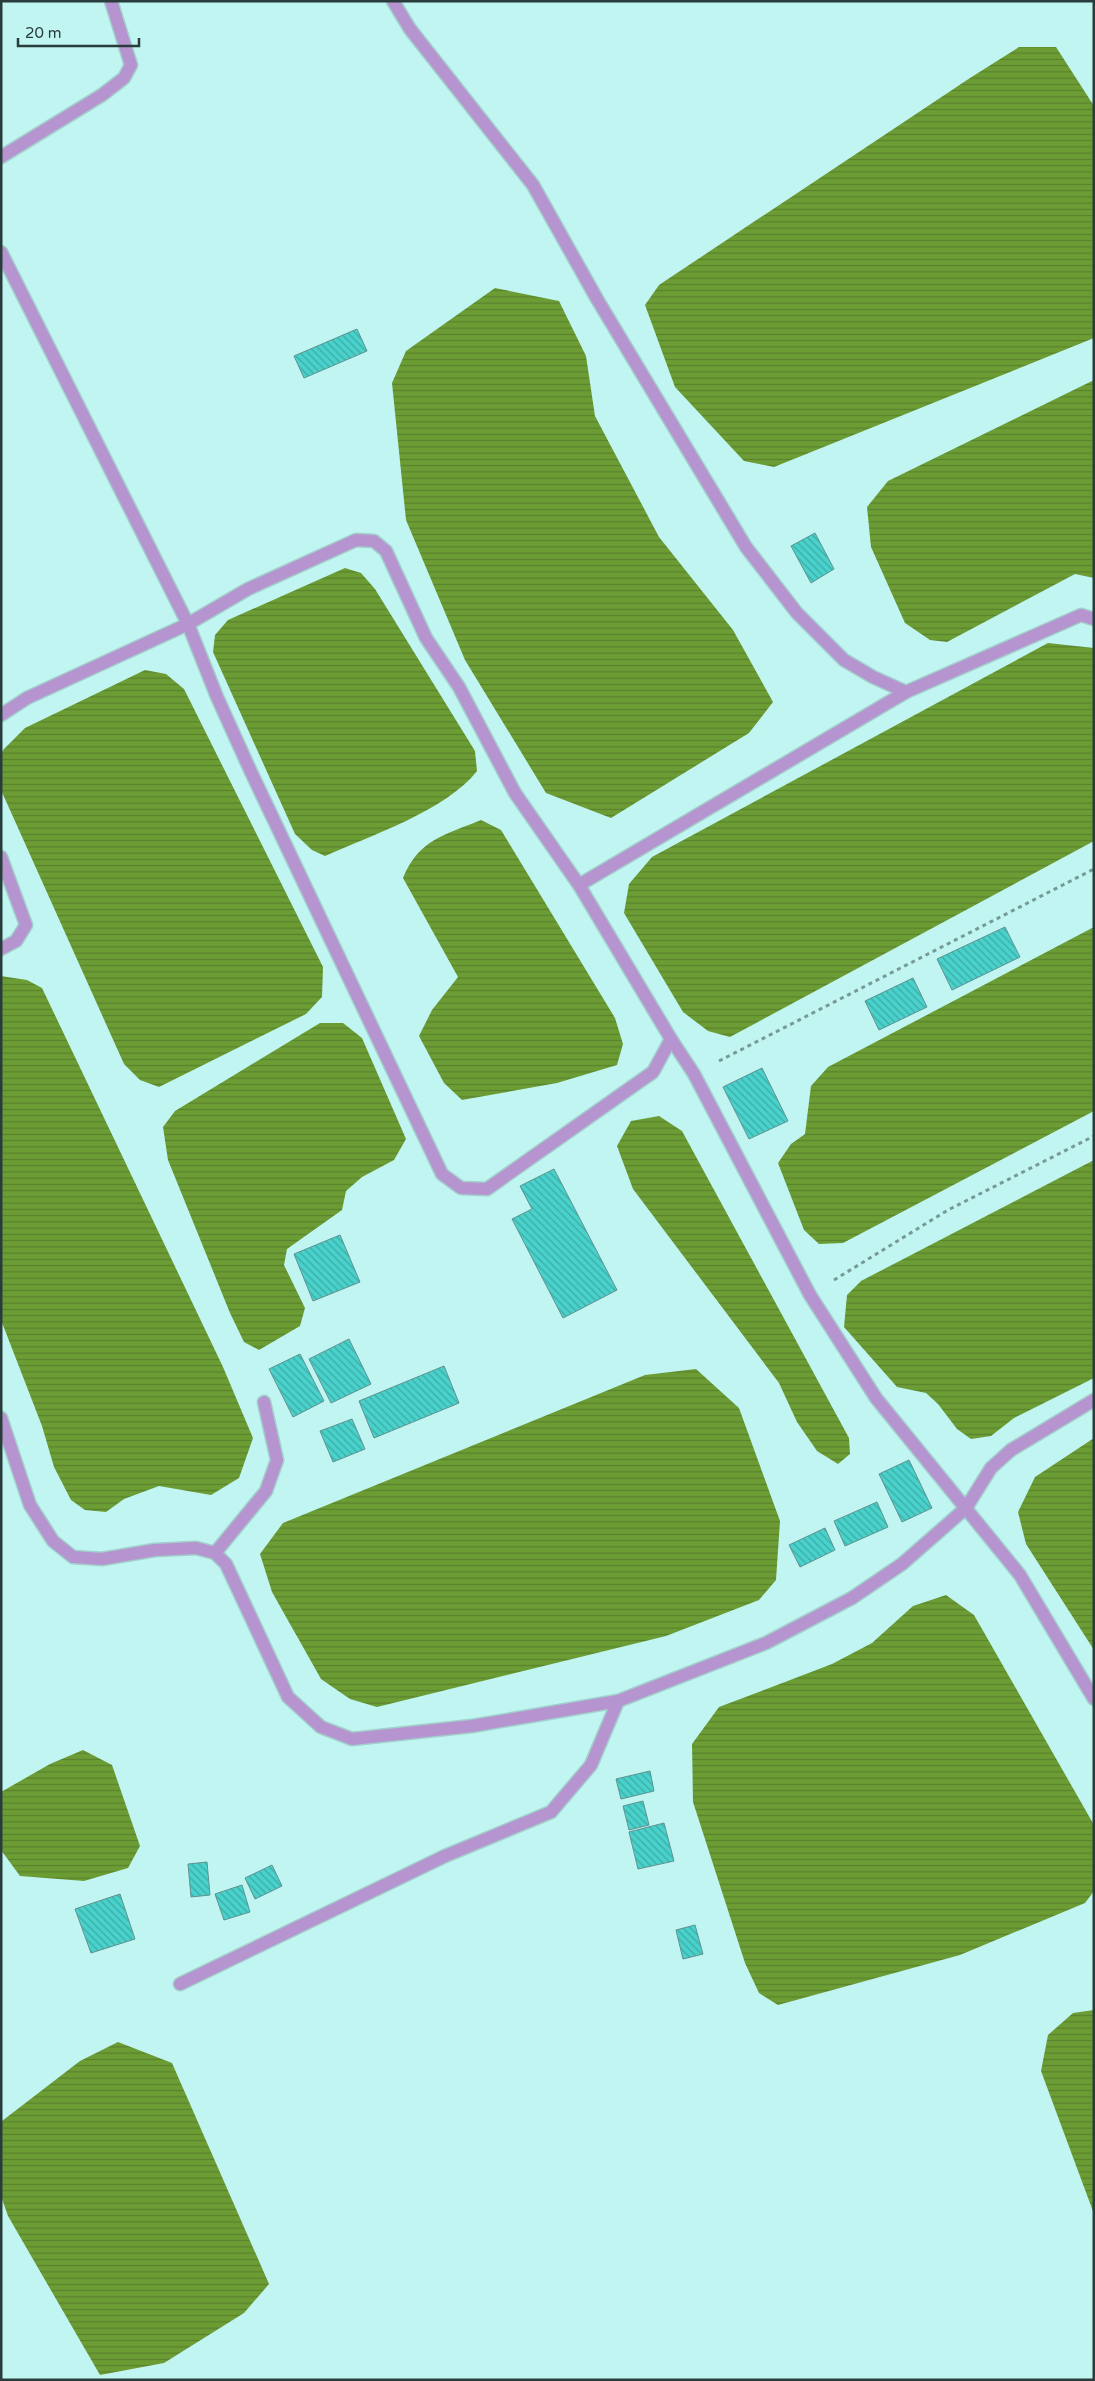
<svg xmlns="http://www.w3.org/2000/svg" width="1095" height="2381" font-family="'Varela Round',sans-serif">
<style>
.water{fill:url(#water-rules)}
.building{fill:url(#building-back-hatch);stroke:#60928e}
.lines{fill:none;stroke-linecap:round;stroke-linejoin:round}
.lane-casing{stroke:#a2d0cd;stroke-width:15}
.street-casing{stroke:#a2d0cd;stroke-width:15}
.path{stroke:#759a97;stroke-width:3;stroke-dasharray:4 4;stroke-linecap:butt}
.lane{stroke:#b694cf;stroke-width:12}
.street{stroke:#b694cf;stroke-width:12}
</style>
<defs>
<pattern id="water-rules" width="6" height="5" patternUnits="userSpaceOnUse" patternTransform="scale(1.25)"><rect width="6" height="5" fill="#6c9d34"/><path d="M0 2.5h6" fill="none" stroke="#59812d"/></pattern>
<pattern id="building-back-hatch" width="6" height="6" patternUnits="userSpaceOnUse" patternTransform="scale(1.25)"><rect width="6" height="6" fill="#49d1cb"/><path d="M-1 5l2 2M0 0l6 6M5-1l2 2" fill="none" stroke="#3daba6"/></pattern>
</defs>
<rect width="100%" height="100%" fill="#c1f5f2"/>
<g class="water">
<path d="M1019 47H1056L1094 106V338L774 467 744 461 675 387 645 305 659 285 970 78Z"/>
<path d="M495 288 559 301 586 356 595 416 659 537 733 630 773 702 749 733 611 818 546 793 465 660 406 520 392 383 406 351Z"/>
<path d="M1094 380V578L1075 574 947 642 930 640 905 623 871 547 867 507 888 481Z"/>
<path d="M345 568 361 573 375 589 475 751 477 771C447 810 370 836 325 856L312 850 295 834 213 652 215 635 228 620Z"/>
<path d="M1048 643 1094 648V841L730 1037 708 1031 683 1012 624 913 629 884 652 857Z"/>
<path d="M145 670 166 674 184 689 323 967 322 997 306 1014 159 1087 140 1080 124 1064 1 790V754L4 749 25 728Z"/>
<path d="M481 820 501 830 615 1018 623 1044 617 1065 557 1083 462 1100 444 1083 419 1036 432 1010 458 977 403 878C419 839 445 835 481 820Z"/>
<path d="M1094 927V1111L843 1243 819 1244 804 1230 778 1163 791 1144 805 1134 811 1086 828 1067Z"/>
<path d="M1 976 27 980 42 988 223 1367 253 1438 239 1478 211 1495 159 1486 124 1499 106 1512 85 1510 71 1500 54 1467 42 1426 1 1320Z"/>
<path d="M320 1023H343L362 1038 406 1139 394 1160 362 1177 346 1191 342 1210 287 1249 284 1265 305 1308 300 1326 259 1350 244 1342 230 1313 168 1160 163 1127 175 1111Z"/>
<path d="M659 1116 682 1131 849 1438 850 1454 838 1464 817 1451 797 1422 779 1383 633 1189 617 1146 631 1121Z"/>
<path d="M1094 1160V1378L1014 1418 991 1436 971 1439 957 1429 938 1404 926 1393 897 1387 844 1327 847 1295 861 1281Z"/>
<path d="M696 1369 739 1408 780 1521 776 1580 759 1600 666 1636 377 1707 350 1699 321 1679 272 1592 260 1554 283 1523 645 1375Z"/>
<path d="M1094 1438V1650L1026 1544 1018 1512 1035 1477Z"/>
<path d="M946 1595 974 1615 1094 1825V1891L1085 1903 960 1955 778 2005 759 1993 745 1963 693 1802 692 1744 719 1707 832 1664 872 1643 913 1606Z"/>
<path d="M83 1750 112 1765 140 1846 128 1868 84 1881 20 1876 1 1850V1792L50 1764Z"/>
<path d="M1094 2010V2214L1041 2071 1048 2035 1073 2013Z"/>
<path d="M118 2042 172 2063 269 2284 244 2313 164 2363 100 2375 8 2216 1 2196V2125L2 2121 80 2061Z"/>
</g>
<g class="building">
<path d="M357 329 367 351 304 378 294 356Z"/>
<path d="M815 533 834 569 811 583 791 546Z"/>
<path d="M1005 927 1020 957 952 990 937 959Z"/>
<path d="M913 978 927 1007 879 1030 865 1001Z"/>
<path d="M762 1068 788 1121 749 1139 723 1087Z"/>
<path d="M554 1169 617 1290 563 1318 512 1219 532 1209 520 1186Z"/>
<path d="M340 1235 360 1282 313 1301 294 1254Z"/>
<path d="M349 1339 371 1384 331 1403 309 1359Z"/>
<path d="M300 1354 324 1401 293 1417 269 1369Z"/>
<path d="M444 1366 459 1403 374 1438 359 1401Z"/>
<path d="M352 1419 365 1449 333 1462 320 1431Z"/>
<path d="M909 1460 932 1508 902 1522 879 1474Z"/>
<path d="M877 1502 888 1527 845 1546 834 1521Z"/>
<path d="M825 1528 835 1550 800 1567 789 1545Z"/>
<path d="M650 1771 654 1791 621 1799 616 1779Z"/>
<path d="M643 1801 649 1825 629 1830 623 1806Z"/>
<path d="M664 1823 674 1861 638 1869 629 1832Z"/>
<path d="M207 1862 210 1895 191 1897 188 1864Z"/>
<path d="M272 1865 282 1886 255 1899 245 1878Z"/>
<path d="M242 1885 250 1912 224 1920 215 1894Z"/>
<path d="M120 1894 135 1939 91 1953 75 1909Z"/>
<path d="M695 1925 703 1954 683 1959 676 1930Z"/>
</g>
<g class="lines">
<defs>
<path id="lane" d="M215 1553 266 1491 277 1460 264 1402"/>
<g id="street">
<path d="M393 1 410 29 533 185 597 299 746 547 797 613 844 660 873 677 906 692"/>
<path d="M1 157 102 95 124 78 131 65 111 1"/>
<path d="M1 252 188 624 217 697 251 772 442 1174 461 1188 487 1189 653 1072 671 1039"/>
<path d="M1 715 27 698 188 624 248 589 356 540 374 541 386 551 426 638 459 687 515 793 579 885 671 1039 694 1074 810 1295 876 1398 1020 1575 1094 1699"/>
<path d="M1 857 26 925 16 941 1 949"/>
<path d="M579 885 906 692 1081 615 1094 619"/>
<path d="M1 1418 30 1505 53 1541 73 1557 102 1559 155 1550 196 1548 215 1553 226 1564 288 1697 321 1727 352 1739 472 1726 618 1701 766 1643 852 1598 902 1564 966 1508 991 1468 1011 1450 1094 1400"/>
<path d="M180 1984 445 1856 551 1812 591 1765 618 1701"/>
</g>
</defs>
<use href="#lane" class="lane-casing"/>
<use href="#street" class="street-casing"/>
<g class="path">
<path d="M719 1061 1094 869"/>
<path d="M834 1280 948 1210 1094 1136"/>
</g>
<use href="#lane" class="lane"/>
<use href="#street" class="street"/>
</g>
<rect width="1095" height="2381" fill="none" stroke="#283d3b" stroke-width="5"/>
<path d="M18 38v8h121v-8" fill="none" stroke="#283d3b" stroke-width="2.5"/>
<text x="25" y="38" font-size="15" fill="#283d3b" stroke="#c1f5f2" stroke-width="4" paint-order="stroke">20 m</text>
</svg>
